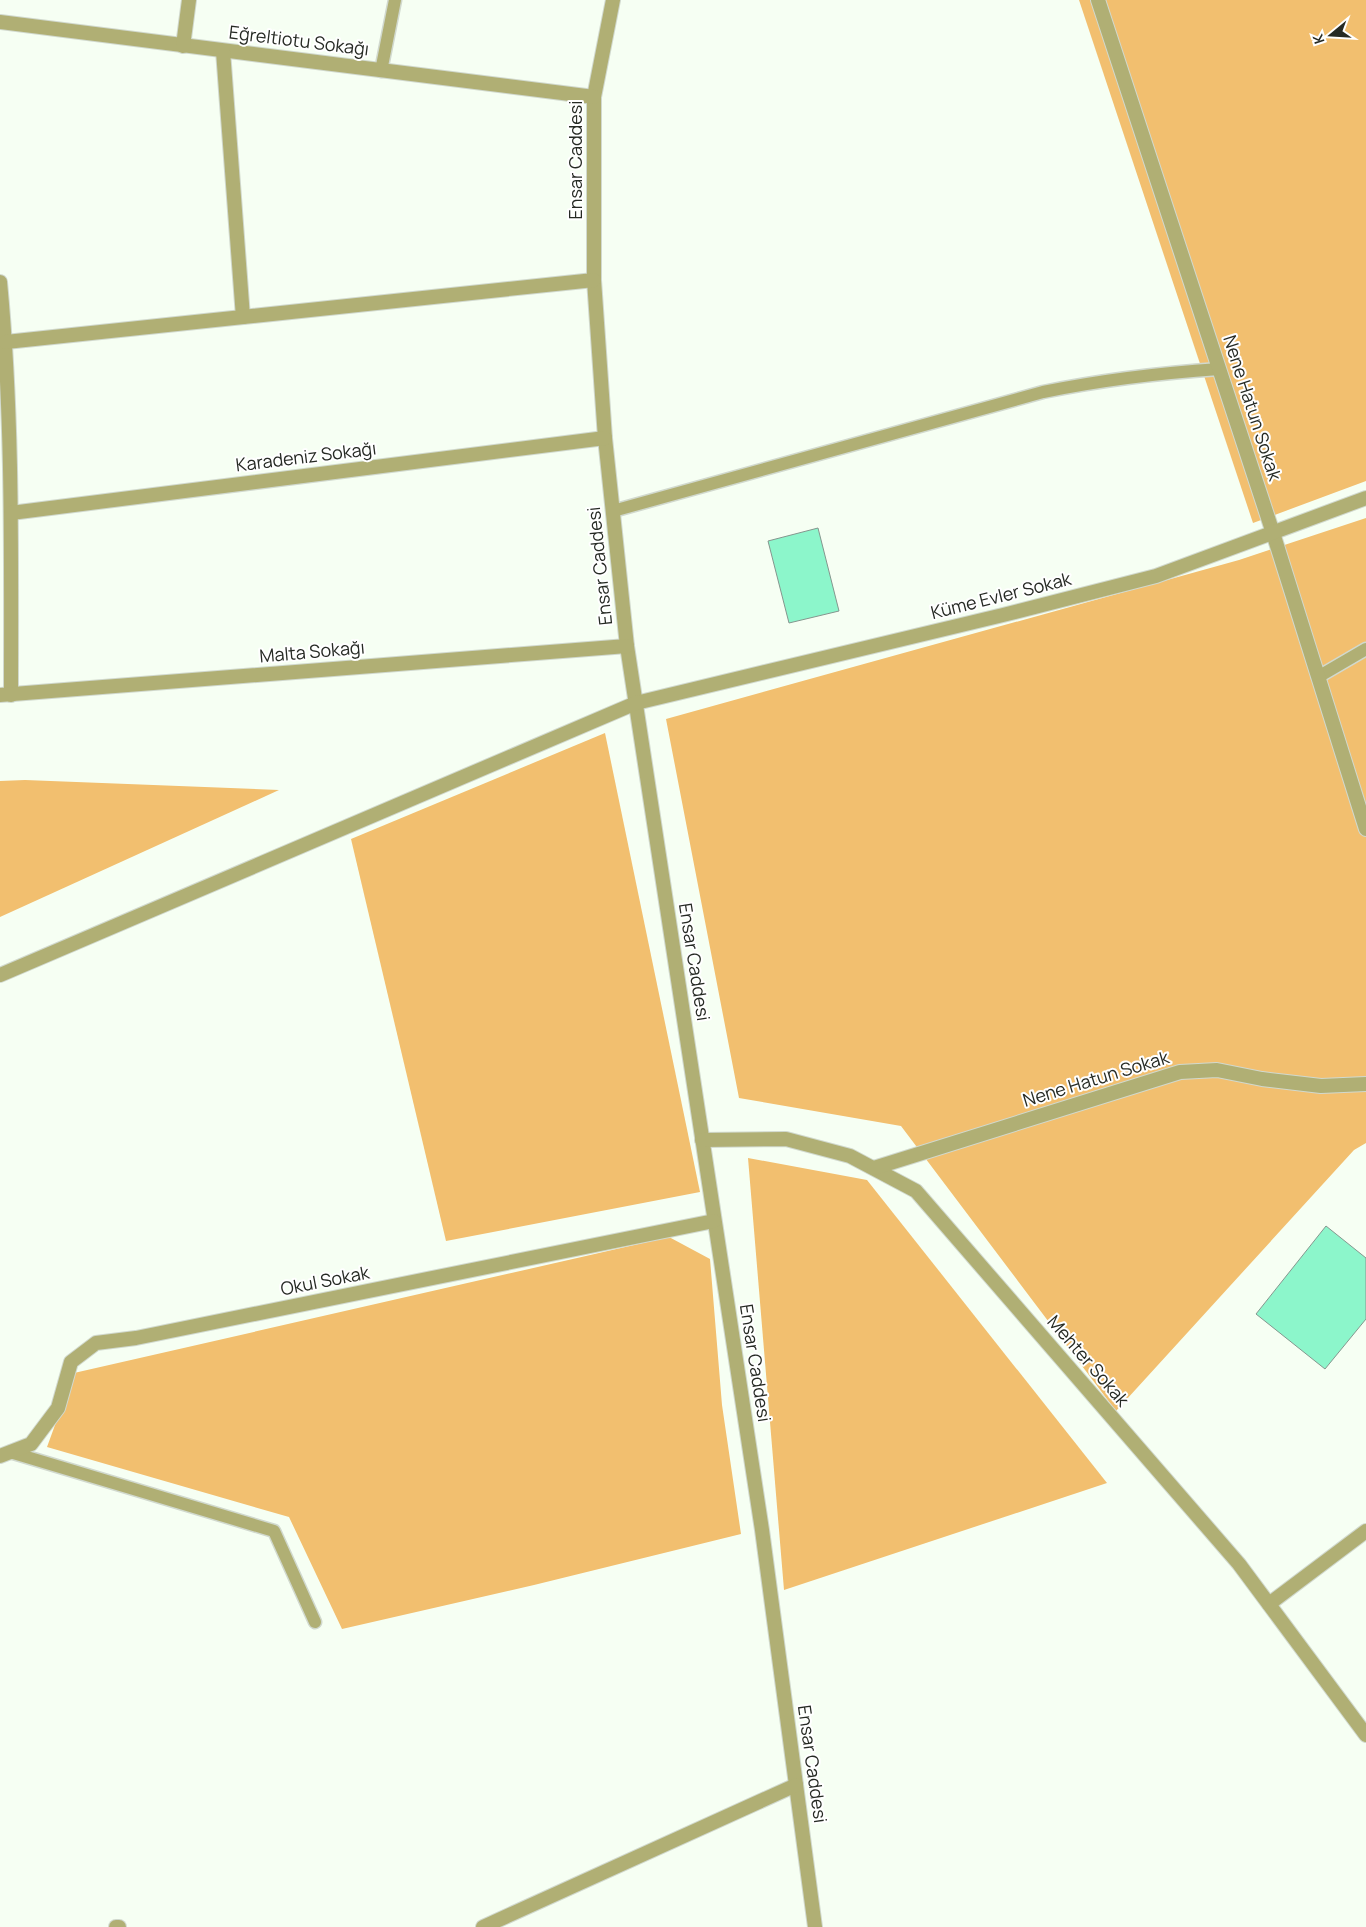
<svg xmlns="http://www.w3.org/2000/svg" width="1366" height="1927" font-family="Manrope,sans-serif">
<style>
.green{fill:#f2bf6f}
.building{fill:#8cf6cb;stroke:#85968e}
.lines{fill:none;stroke-linecap:round;stroke-linejoin:round}
.service-casing{stroke:#d1d9ce;stroke-width:15}
.minor-casing{stroke:#d1d9ce;stroke-width:16}
.service{stroke:#b0af74;stroke-width:12}
.minor{stroke:#b0af74;stroke-width:14}
.labels{text-anchor:middle;stroke-width:4;stroke-linejoin:round;paint-order:stroke}
.street-label{font-size:18px;fill:#262a24;stroke:#fff}
</style>
<rect width="100%" height="100%" fill="#f6fff3"/>
<g class="green">
<path d="M1079 0H1366V481L1253 523Z"/>
<path d="M1366 518V1143L1354 1150 1116 1411 901 1126 739 1098 666 719 1239 560Z"/>
<path d="M605 733 700 1192 446 1241 351 839Z"/>
<path d="M25 780 279 790 0 917V781Z"/>
<path d="M748 1158 867 1180 1107 1483 784 1590Z"/>
<path d="M669 1237 710 1259 722 1405 741 1534 534 1585 342 1629 289 1517 47 1447 74 1373Z"/>
</g>
<g class="building">
<path d="M818 528 839 611 789 623 768 541Z"/>
<path d="M1326 1226 1366 1258V1319L1325 1369 1256 1314Z"/>
</g>
<g class="lines">
<defs>
<g id="service">
<path d="M381 71 395 0"/>
<path d="M613 511 1043 392C1102 380 1160 373 1219 369"/>
<path d="M1318 677 1366 649"/>
<path d="M10 1452 274 1531 315 1622"/>
</g>
<g id="minor">
<path d="M613 0 594 97V280L605 438 627 646 762 1530 815 1927"/>
<path d="M1098 0 1273 533 1366 829"/>
<path d="M0 22 594 97"/>
<path d="M183 46 189 0"/>
<path d="M223 51 243 317"/>
<path d="M0 282C13 419 11 557 11 695"/>
<path d="M6 342 594 280"/>
<path d="M11 513 605 438"/>
<path d="M0 695 627 646"/>
<path d="M0 975 636 703 1003 615 1156 576 1366 498"/>
<path d="M702 1140 786 1139 850 1156 916 1191 1239 1564 1366 1735"/>
<path d="M874 1168 1180 1072 1217 1070 1262 1079 1321 1086 1366 1084"/>
<path d="M0 1456 31 1444 58 1408 71 1362 96 1343 136 1338 714 1221"/>
<path d="M1269 1604 1366 1531"/>
<path d="M116 1927H119"/>
<path d="M483 1927 796 1785"/>
</g>
</defs>
<use href="#service" class="service-casing"/>
<use href="#minor" class="minor-casing"/>
<use href="#service" class="service"/>
<use href="#minor" class="minor"/>
</g>
<g class="labels">
<g class="street-label">
<text transform="translate(299 41) rotate(7)" y="6">Eğreltiotu Sokağı</text>
<text transform="translate(576 160) rotate(-90)" y="6">Ensar Caddesi</text>
<text transform="translate(1252 408) rotate(72)" y="6">Nene Hatun Sokak</text>
<text transform="translate(306 457) rotate(-7)" y="6">Karadeniz Sokağı</text>
<text transform="translate(600 566) rotate(-96)" y="6">Ensar Caddesi</text>
<text transform="translate(1001 596) rotate(-14)" y="6">Küme Evler Sokak</text>
<text transform="translate(312 652) rotate(-5)" y="6">Malta Sokağı</text>
<text transform="translate(694 962) rotate(81)" y="6">Ensar Caddesi</text>
<text transform="translate(1096 1079) rotate(-17)" y="6">Nene Hatun Sokak</text>
<text transform="translate(325 1281) rotate(-11)" y="6">Okul Sokak</text>
<text transform="translate(1088 1361) rotate(49)" y="6">Mehter Sokak</text>
<text transform="translate(755 1363) rotate(81)" y="6">Ensar Caddesi</text>
<text transform="translate(812 1764) rotate(82)" y="6">Ensar Caddesi</text>
</g>
</g>
<g transform="translate(1331 35) rotate(252)" stroke="#ffffff" stroke-width="4" paint-order="stroke">
<path d="M0-4L9 19L0 12L-9 19Z" fill="#262a24"/>
<text y="-8" font-size="14" font-weight="bold" text-anchor="middle" fill="#262a24">K</text>
</g>
</svg>
